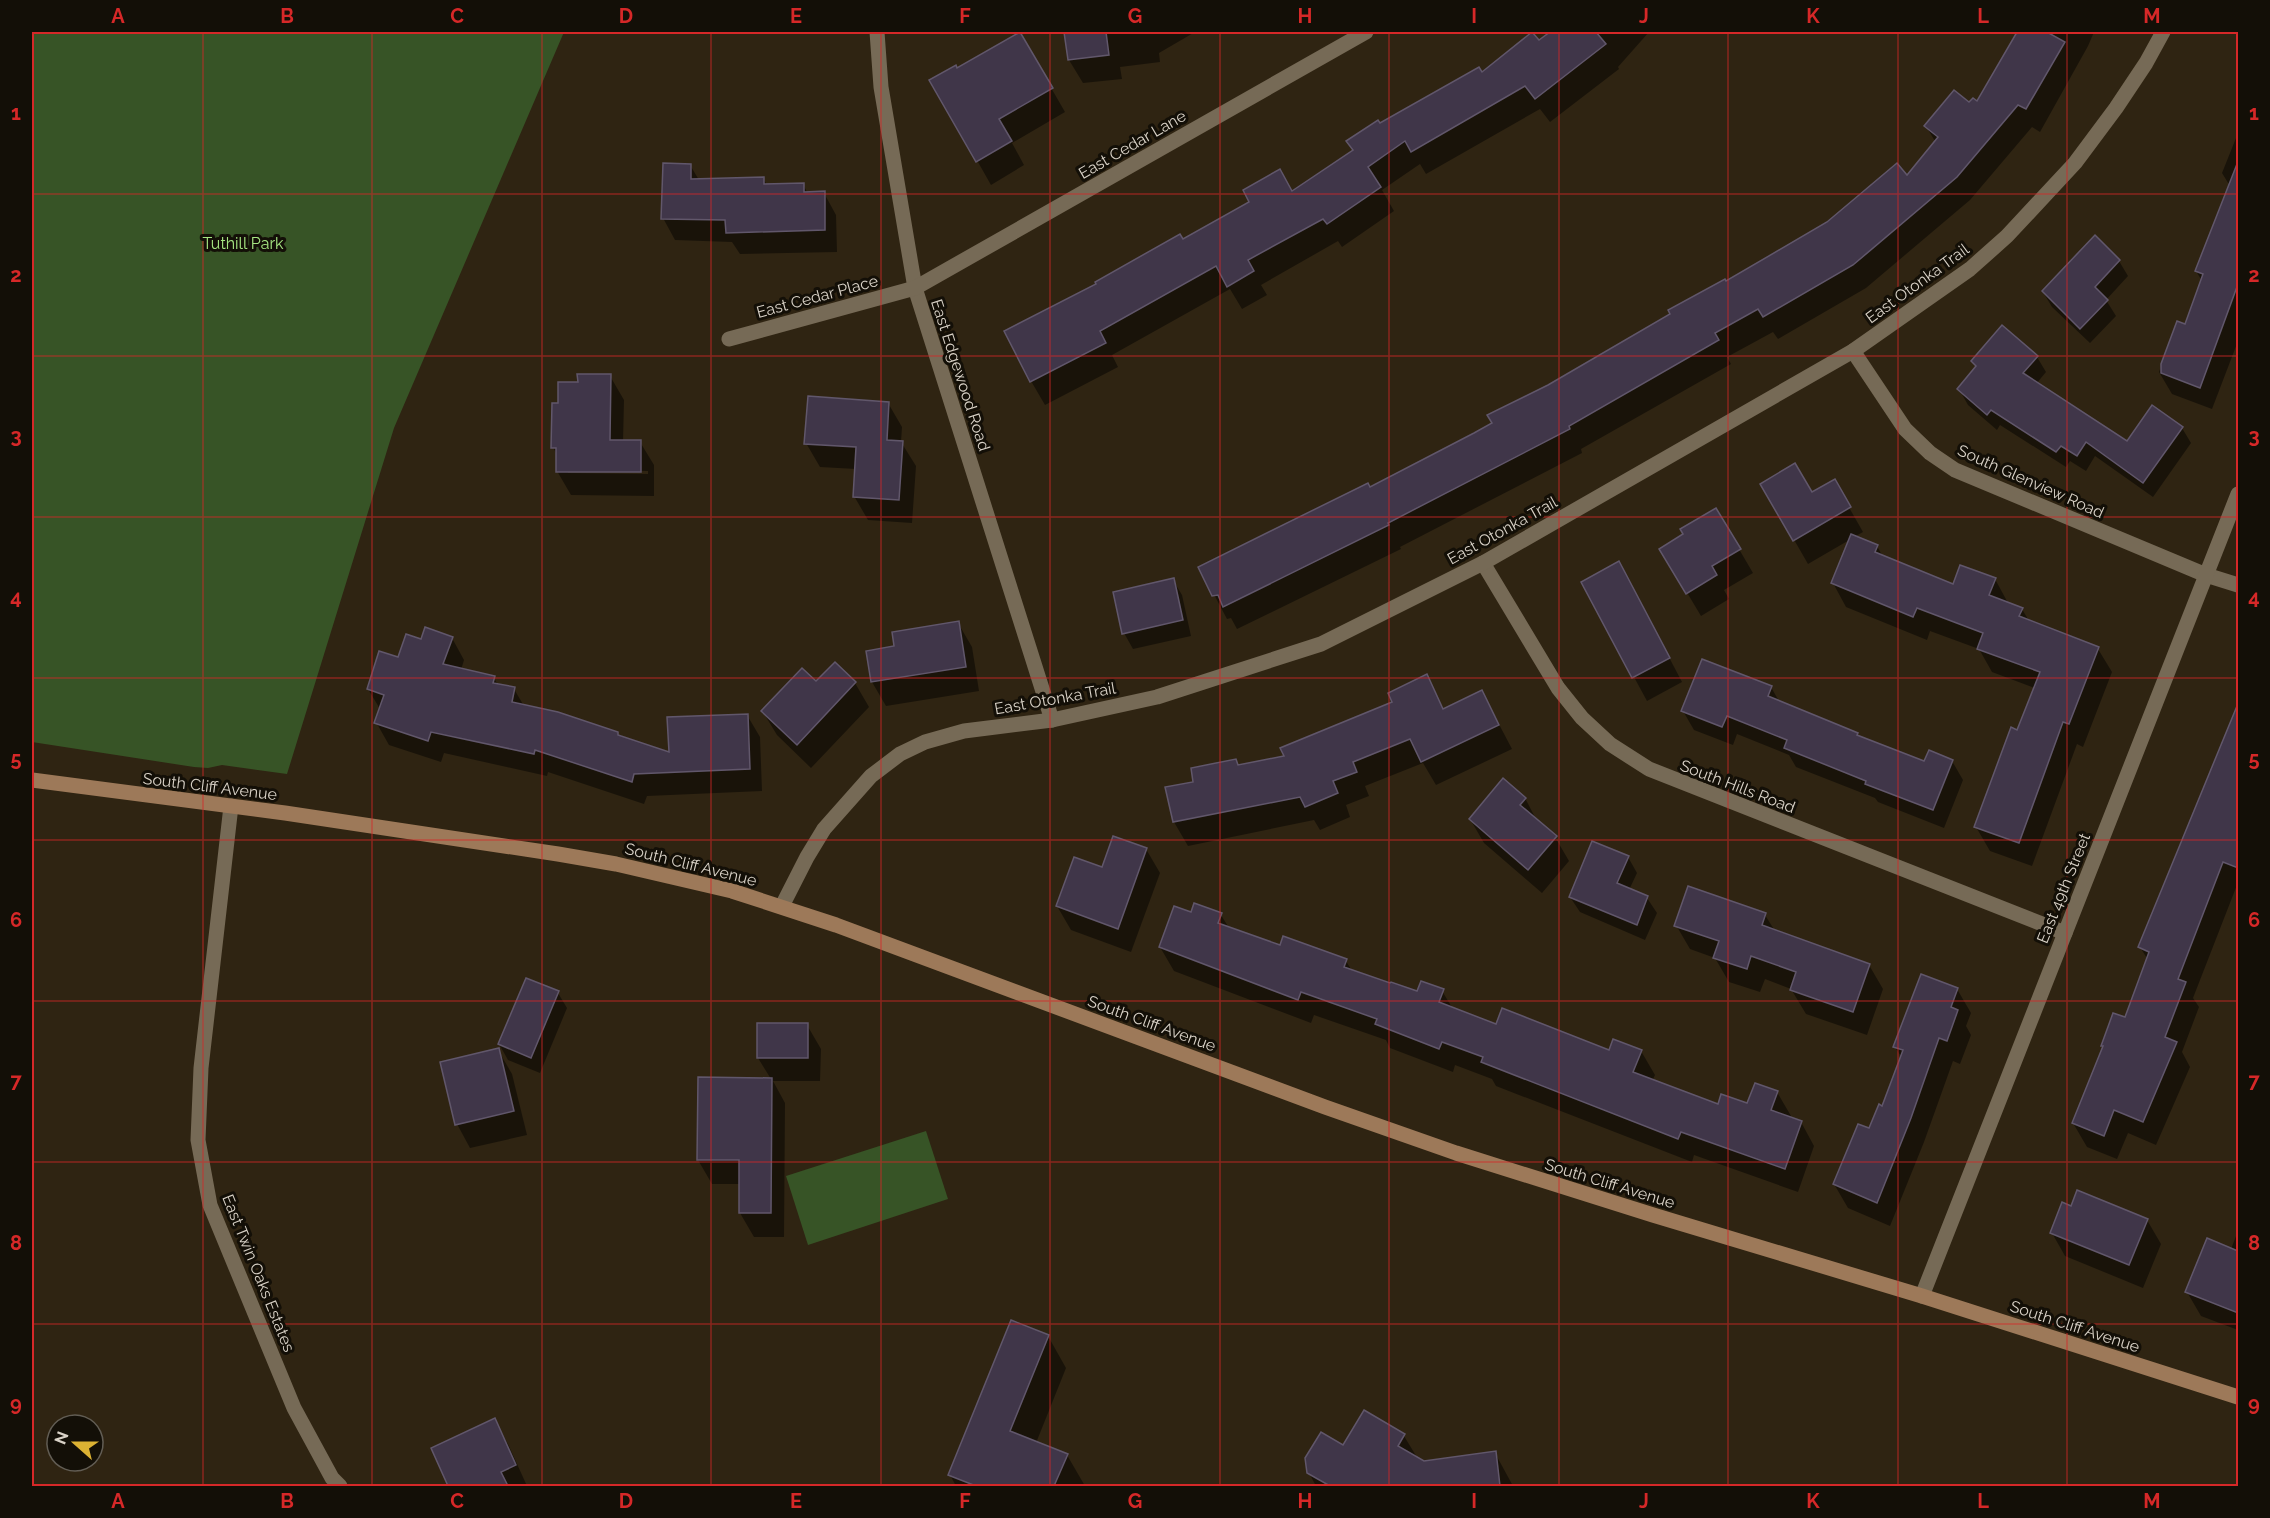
<svg xmlns="http://www.w3.org/2000/svg" width="2270" height="1518" font-family="Raleway,sans-serif">
<style>
.green{fill:#375426}
.shadow{fill:#0007;fill-rule:evenodd}
.building{fill:#403649;stroke:#61576b;stroke-width:1.5}
.lines{fill:none;stroke-linecap:round;stroke-linejoin:round}
.minor{stroke:#766a56;stroke-width:15}
.tertiary{stroke:#766a56;stroke-width:15}
.secondary{stroke:#9d7959;stroke-width:15}
.grid{fill:none;stroke:#d62828;stroke-width:1.5;stroke-opacity:0.55}
.labels{text-anchor:middle;stroke-width:6;stroke-linejoin:round;paint-order:stroke}
.street-label{font-size:16px;fill:#d9d2c7;stroke:#130f07}
.park-label{font-size:16px;fill:#a6e682;stroke:#130f07}
.neatline{fill:none;stroke:#d62828;stroke-width:2}
.grid-label{font-size:20px;text-anchor:middle;font-weight:bold;fill:#d62828}
</style>
<rect width="100%" height="100%" fill="#2f2412"/>
<g class="green">
<path d="M32 32H564L394 428 287 774 222 765 208 768 194 767 32 742Z"/>
<path d="M926 1131 948 1199 808 1245 786 1176Z"/>
</g>
<g class="shadow">
<path d="M1066 32H1195L1159 53 1160 62 1120 67 1122 79 1083 83 1069 60Z"/>
<path d="M1553 32H1649L1618 67 1619 69 1550 122 1540 109 1426 174 1420 164 1382 190 1394 211 1342 247 1338 241 1261 285 1267 295 1242 309 1230 289 1112 355 1118 367 1045 405 1031 381 1182 241 1292 193 1354 151 1379 125 1482 74 1539 42Z"/>
<path d="M2019 32H2094L2088 46 2040 132 2032 127 1970 200 1866 288 1778 339 1773 332 1727 357 1731 364 1581 449 1582 453 1400 547 1401 549 1237 629 1231 618 1227 619 1200 568 1369 489 1474 435 1548 387 1907 178 1936 143 1926 126 1969 105 1978 104Z"/>
<path d="M1020 34 1065 112 1012 143 1024 165 991 185 932 81 957 69Z"/>
<path d="M2238 133V341L2212 409 2172 394 2159 372 2177 323 2186 326 2202 281 2196 271 2230 186 2222 173Z"/>
<path d="M690 165 699 180 763 178 767 185 803 184 808 194 824 193 836 215 837 252 740 254 732 242 675 240 663 218Z"/>
<path d="M2119 261 2128 276 2106 300 2116 316 2090 343 2052 307 2043 292Z"/>
<path d="M2037 357 2046 372 2036 384 2127 443 2182 428 2191 443 2153 497 2095 456 2086 471 2070 461 2066 467 2000 425 1997 430 1968 405 1959 389 1977 368 1973 361Z"/>
<path d="M610 376 624 400 623 442H640L654 465V496L571 495 557 471V455L553 447 559 405 579 384ZM568 470 648 471V474L568 473Z"/>
<path d="M888 403 902 427 901 442 916 466 912 523 868 520 854 496 856 469 820 467 806 443Z"/>
<path d="M1834 481 1863 532 1854 537 1877 546 1883 557 1954 586 1995 579 2008 603 2022 609 2029 621 2098 649 2112 672 2083 747 2077 744 2032 866 1990 851 1976 827 2035 688 1992 672 1979 649 1930 631 1927 640 1846 607 1833 583 1851 539 1808 564 1762 484 1812 494Z"/>
<path d="M1716 510 1753 573 1724 590 1729 599 1701 616 1661 549 1685 535Z"/>
<path d="M1173 580 1182 595 1191 636 1133 649 1124 633Z"/>
<path d="M1583 583 1632 587 1682 682 1647 701Z"/>
<path d="M958 623 972 647 979 691 886 706 872 682 896 648Z"/>
<path d="M452 638 464 660 461 670 494 678 498 685 514 689 524 706 617 733 620 737 670 754 747 715 760 737 762 791 647 796 644 804 548 772 547 776 444 753 441 762 389 745 376 722 380 709 368 689 422 641Z"/>
<path d="M835 664 855 683 869 707 811 768 777 735 763 712 816 683Z"/>
<path d="M1426 676 1444 710 1482 692 1512 749 1436 785 1423 763 1365 786 1369 796 1346 805 1350 817 1320 830 1314 820 1188 846 1174 822 1167 788 1195 783 1236 760 1239 767 1286 757 1394 703Z"/>
<path d="M1771 687 1780 703 1857 734 1859 737 1925 763 1952 761 1963 780 1944 828 1878 802 1875 798 1796 767 1789 755 1737 734 1733 745 1694 730 1683 711Z"/>
<path d="M2238 706V886L2237 885 2193 998 2199 1007 2182 1052 2190 1067 2156 1145 2128 1133 2117 1159 2087 1147 2073 1123 2104 1048 2103 1045 2126 1019 2148 960 2140 947Z"/>
<path d="M1525 798 1538 823 1555 837 1569 861 1542 893 1484 843 1470 819Z"/>
<path d="M1146 849 1160 873 1131 952 1071 930 1057 906 1103 869Z"/>
<path d="M1628 857 1637 873 1629 890 1647 898 1657 913 1645 940 1580 912 1570 897Z"/>
<path d="M1192 914 1221 915 1229 928 1281 947 1346 961 1352 971 1417 993 1442 991 1453 1009 1497 1026 1610 1052 1641 1051 1655 1075 1652 1081 1719 1106 1748 1105 1777 1092 1791 1116 1790 1118 1801 1122 1814 1146 1798 1192 1694 1155 1692 1162 1496 1086 1492 1079 1455 1065 1453 1072 1390 1048 1386 1040 1314 1015 1311 1023 1174 971 1160 947Z"/>
<path d="M1765 915 1775 931 1869 965 1883 989 1867 1035 1806 1014 1791 989 1765 979 1760 992 1729 982 1715 958 1690 949 1676 925Z"/>
<path d="M1957 989 1971 1013 1966 1026 1971 1035 1960 1064 1953 1061 1924 1142 1890 1226 1848 1208 1834 1184 1883 1108 1902 1058 1895 1047Z"/>
<path d="M558 993 567 1008 540 1073 508 1060 499 1044Z"/>
<path d="M807 1025 821 1049 820 1081H773L785 1103 784 1237H754L740 1213 741 1184H712L698 1160 699 1079H771L758 1058Z"/>
<path d="M498 1050 512 1074 527 1135 470 1148 457 1124Z"/>
<path d="M2072 1208 2147 1220 2161 1244 2143 1288 2065 1256 2052 1233Z"/>
<path d="M2238 1231V1330L2201 1316 2187 1292 2231 1249Z"/>
<path d="M1048 1336 1066 1368 1036 1443 1067 1455 1085 1486H956L950 1475Z"/>
<path d="M494 1420 508 1444 527 1486H450L433 1449Z"/>
<path d="M1404 1436 1418 1459 1423 1463 1495 1453 1513 1486H1316L1309 1473Z"/>
</g>
<g class="building">
<path d="M1020 32 1053 88 999 119 1012 141 976 162 929 80 956 65 957 68Z"/>
<path d="M1064 32H1106L1109 55 1068 60Z"/>
<path d="M1532 32 1539 40 1550 32H1596L1606 44 1535 99 1525 86 1411 152 1405 141 1368 167 1381 187 1327 224 1323 219 1248 260 1254 271 1227 287 1216 266 1100 331 1106 343 1030 382 1004 331 1096 284 1095 282 1180 234 1183 239 1249 202 1243 190 1280 169 1292 191 1353 150 1346 141 1378 120 1380 123 1479 67 1482 72Z"/>
<path d="M2017 32H2047L2065 42 2026 109 2018 105 1957 177 1853 265 1763 317 1758 309 1715 333 1719 340 1569 426 1570 429 1388 523 1389 525 1223 607 1218 595 1212 596 1198 567 1368 483 1370 487 1474 433 1492 423 1487 415 1548 385 1670 314 1668 310 1725 279 1726 281 1827 222 1897 163 1907 175 1938 137 1924 126 1954 90 1969 102 1973 98 1977 101Z"/>
<path d="M663 163 691 164V179L764 177V184L804 183V192L825 191V230L726 233 725 220 661 219Z"/>
<path d="M2237 164 2238 284 2200 388 2161 373V364L2177 321 2185 324 2203 274 2195 271Z"/>
<path d="M2095 235 2120 260 2095 287 2108 300 2080 329 2042 291Z"/>
<path d="M2002 325 2038 356 2023 373 2127 441 2152 405 2183 427 2143 483 2086 442 2077 456 2061 446 2056 452 1991 410 1987 415 1957 389 1976 366 1971 361Z"/>
<path d="M577 374H611L610 440H641V472H556V448H551L552 403H558V382H578Z"/>
<path d="M808 396 889 402 887 440 903 441 899 500 853 497 856 447 804 444Z"/>
<path d="M1795 463 1812 492 1835 479 1851 507 1793 541 1760 484Z"/>
<path d="M1716 508 1741 549 1712 566 1717 575 1686 594 1659 549 1683 534 1680 529Z"/>
<path d="M1851 534 1878 545 1875 552 1953 584 1960 565 1996 578 1989 595 2023 608 2019 616 2099 647 2069 724 2063 722 2019 843 1974 827 2011 727 2017 730 2040 672 1977 649 1983 633 1917 608 1913 617 1831 583Z"/>
<path d="M1619 561 1670 658 1632 678 1581 582Z"/>
<path d="M1174 578 1183 620 1122 634 1113 592Z"/>
<path d="M959 621 966 667 871 682 866 651 894 646 892 632Z"/>
<path d="M425 627 453 637 443 664 495 676 493 683 515 687 512 702 558 712 618 732V735L669 752 667 717 748 714 750 769 634 774 632 782 535 750 534 754 431 732 428 741 374 723 384 695 367 689 379 651 398 657 406 634 421 639Z"/>
<path d="M1702 659 1772 686 1768 696 1858 733 1857 735 1924 761 1929 750 1953 760 1933 810 1865 784 1866 781 1784 748 1787 740 1727 716 1722 727 1681 711Z"/>
<path d="M835 662 856 682 797 745 761 711 802 668 816 681Z"/>
<path d="M1427 674 1443 709 1482 690 1499 725 1421 762 1410 739 1353 762 1357 772 1333 781 1338 793 1305 807 1300 797 1173 822 1165 787 1193 782 1191 768 1236 759 1238 765 1284 756 1280 748 1392 702 1388 693Z"/>
<path d="M2237 706 2238 868 2223 862 2178 979 2186 982 2165 1037 2177 1042 2143 1122 2114 1110 2104 1136 2072 1123 2103 1046H2101L2113 1013 2125 1017 2149 952 2138 947Z"/>
<path d="M1503 778 1526 798 1520 805 1557 836 1528 870 1469 819Z"/>
<path d="M1113 836 1147 848 1118 929 1056 906 1074 857 1102 867Z"/>
<path d="M1592 841 1629 856 1617 883 1648 896 1637 925 1569 897Z"/>
<path d="M1688 886 1766 913 1762 925 1870 964 1853 1012 1790 990 1796 972 1751 956 1747 969 1713 958 1719 941 1674 926Z"/>
<path d="M1194 903 1222 913 1218 923 1280 945 1283 936 1347 959 1344 967 1390 983 1391 982 1417 991 1421 981 1444 989 1439 1002 1496 1024 1502 1008 1609 1050 1613 1039 1642 1050 1633 1072 1718 1104 1721 1094 1747 1103 1755 1083 1778 1091 1771 1110 1802 1121 1785 1169 1681 1132 1678 1139 1481 1062 1483 1057 1442 1042 1439 1049 1375 1024 1377 1019 1301 992 1298 1000 1159 947 1174 906 1191 912Z"/>
<path d="M1921 974 1958 988 1951 1007 1958 1010 1947 1041 1939 1038 1911 1118 1877 1203 1833 1184 1858 1124 1869 1128 1879 1104 1882 1106 1903 1050 1893 1047Z"/>
<path d="M526 978 559 991 531 1058 498 1044Z"/>
<rect x="757" y="1023" width="51" height="35"/>
<path d="M499 1048 514 1111 455 1125 440 1062Z"/>
<path d="M698 1077 772 1078 771 1213H739V1160H697Z"/>
<path d="M2077 1190 2148 1219 2129 1265 2050 1233 2062 1202 2071 1206Z"/>
<path d="M2207 1238 2238 1251V1313L2185 1292Z"/>
<path d="M1011 1320 1049 1335 1010 1431 1068 1454 1054 1486H976L948 1475Z"/>
<path d="M1364 1410 1405 1434 1398 1446 1424 1461 1496 1451 1500 1486H1330L1307 1473 1305 1458 1321 1432 1343 1445Z"/>
<path d="M495 1418 516 1465 501 1472 508 1486H448L431 1448Z"/>
</g>
<g class="lines">
<g class="minor">
<path d="M877 32 881 87 915 288 1052 720"/>
<path d="M729 339 915 288 1366 32"/>
<path d="M1853 351 1905 429 1930 453 1955 470 2206 575 2238 585"/>
<path d="M1483 563 1558 688 1582 718 1610 744 1649 769 2065 933"/>
<path d="M231 806 201 1068 198 1140 210 1205 294 1408 332 1478 340 1486"/>
<path d="M782 906 807 857 824 829 871 776 900 754 925 742 964 731 1052 720 1157 697 1321 644 1483 563 1853 351 1970 269 2007 236 2075 163 2116 108 2146 63 2163 32"/>
</g>
<path class="tertiary" d="M1922 1296 2238 494"/>
<path class="secondary" d="M32 780 285 813 558 854 616 864 732 891 836 925 1325 1107 1456 1153 1653 1215 1922 1296 2238 1397"/>
</g>
<path class="grid" d="M203 32V1486M372 32V1486M542 32V1486M711 32V1486M881 32V1486M1050 32V1486M1220 32V1486M1389 32V1486M1559 32V1486M1728 32V1486M1898 32V1486M2067 32V1486M32 194H2238M32 356H2238M32 517H2238M32 678H2238M32 840H2238M32 1001H2238M32 1162H2238M32 1324H2238"/>
<g class="labels">
<g class="street-label">
<text transform="translate(1132 144) rotate(-30)" y="6">East Cedar Lane</text>
<text transform="translate(1917 283) rotate(-36)" y="6">East Otonka Trail</text>
<text transform="translate(817 296) rotate(-15)" y="6">East Cedar Place</text>
<text transform="translate(961 375) rotate(72)" y="6">East Edgewood Road</text>
<text transform="translate(2031 481) rotate(24)" y="6">South Glenview Road</text>
<text transform="translate(1502 530) rotate(-29)" y="6">East Otonka Trail</text>
<text transform="translate(1055 698) rotate(-10)" y="6">East Otonka Trail</text>
<text transform="translate(210 786) rotate(7)" y="6">South Cliff Avenue</text>
<text transform="translate(1738 786) rotate(21)" y="6">South Hills Road</text>
<text transform="translate(691 864) rotate(14)" y="6">South Cliff Avenue</text>
<text transform="translate(2063 888) rotate(-68)" y="6">East 49th Street</text>
<text transform="translate(1152 1023) rotate(20)" y="6">South Cliff Avenue</text>
<text transform="translate(1610 1183) rotate(17)" y="6">South Cliff Avenue</text>
<text transform="translate(259 1273) rotate(68)" y="6">East Twin Oaks Estates</text>
<text transform="translate(2075 1326) rotate(18)" y="6">South Cliff Avenue</text>
</g>
<g class="park-label">
<text x="243" y="249">Tuthill Park</text>
</g>
</g>
<rect width="2270" height="1518" fill="none" stroke="#130f07" stroke-width="66"/>
<g transform="translate(75 1443) rotate(291)"><circle r="28" fill="#130f07" stroke="#625d54" stroke-width="1.5"/>
<path d="M0-4.5L10 22L0 15L-10 22Z" fill="#dcb233"/>
<text y="-9" font-size="16" font-weight="bold" text-anchor="middle" fill="#d9d2c7">N</text>
</g>
<rect x="33" y="33" width="2204" height="1452" class="neatline"/>
<g class="grid-label">
<text x="118" y="23">A</text>
<text x="287" y="23">B</text>
<text x="457" y="23">C</text>
<text x="626" y="23">D</text>
<text x="796" y="23">E</text>
<text x="965" y="23">F</text>
<text x="1135" y="23">G</text>
<text x="1305" y="23">H</text>
<text x="1474" y="23">I</text>
<text x="1644" y="23">J</text>
<text x="1813" y="23">K</text>
<text x="1983" y="23">L</text>
<text x="2152" y="23">M</text>
<text x="16" y="120">1</text>
<text x="2254" y="120">1</text>
<text x="16" y="282">2</text>
<text x="2254" y="282">2</text>
<text x="16" y="443">3</text>
<text x="2254" y="443">3</text>
<text x="16" y="604">4</text>
<text x="2254" y="604">4</text>
<text x="16" y="766">5</text>
<text x="2254" y="766">5</text>
<text x="16" y="927">6</text>
<text x="2254" y="927">6</text>
<text x="16" y="1088">7</text>
<text x="2254" y="1088">7</text>
<text x="16" y="1250">8</text>
<text x="2254" y="1250">8</text>
<text x="16" y="1411">9</text>
<text x="2254" y="1411">9</text>
<text x="118" y="1508">A</text>
<text x="287" y="1508">B</text>
<text x="457" y="1508">C</text>
<text x="626" y="1508">D</text>
<text x="796" y="1508">E</text>
<text x="965" y="1508">F</text>
<text x="1135" y="1508">G</text>
<text x="1305" y="1508">H</text>
<text x="1474" y="1508">I</text>
<text x="1644" y="1508">J</text>
<text x="1813" y="1508">K</text>
<text x="1983" y="1508">L</text>
<text x="2152" y="1508">M</text>
</g>
</svg>
